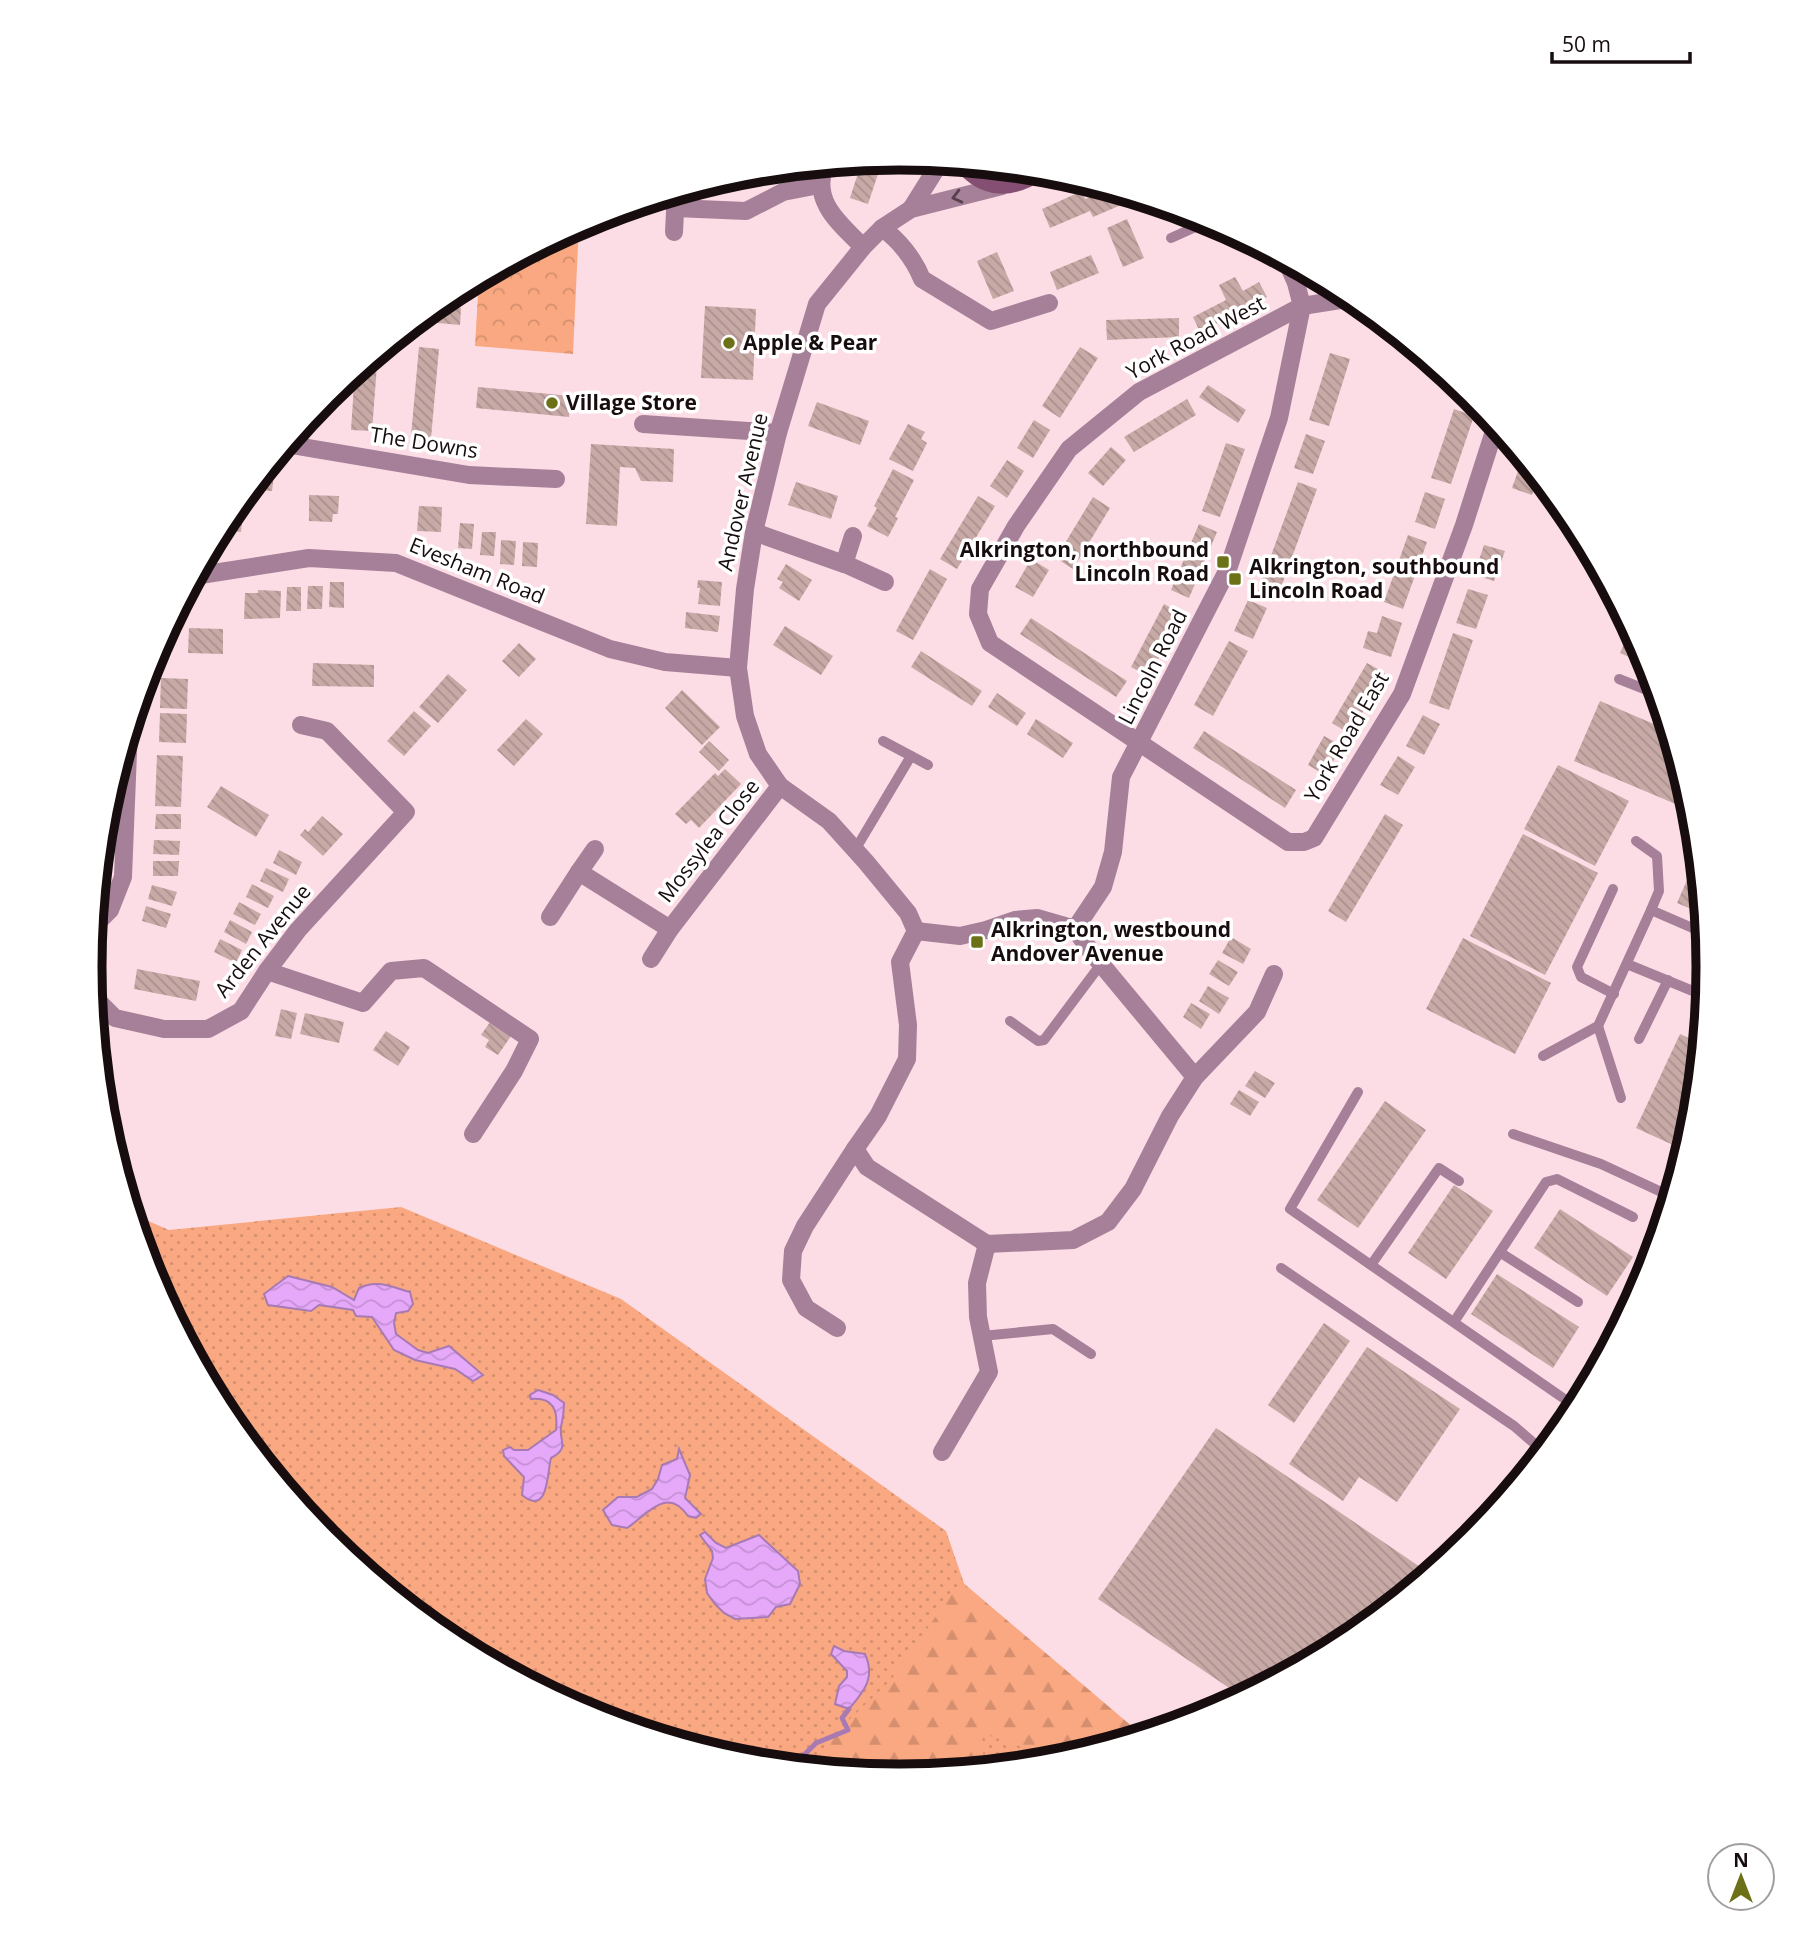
<svg xmlns="http://www.w3.org/2000/svg" width="1797" height="1933" font-family="'Open Sans',sans-serif">
<style>
.grass{fill:url(#grass-dots)}
.forest{fill:url(#forest-firs)}
.park{fill:url(#park-crowns)}
.water{fill:url(#water-waves);stroke:#a87ab4;stroke-width:2}
.lines{fill:none;stroke-linecap:round;stroke-linejoin:round}
.stream{stroke:#a87ab4;stroke-width:5}
.building{fill:url(#building-back-hatch)}
.lane{stroke:#a68099;stroke-width:10}
.street{stroke:#a68099;stroke-width:18}
.secondary{stroke:#844f73;stroke-width:18}
.oneway{stroke:#57414d}
.poi-dot{fill:#6c7118;stroke:#fff;stroke-width:2.5}
.labels{text-anchor:middle;stroke-width:7;stroke-linejoin:round;paint-order:stroke}
.street-label{font-size:21px;fill:#170d0f;stroke:#fff}
.poi-label{font-size:21px;font-weight:bold;fill:#170d0f;stroke:#fff;text-anchor:start}
.rim{fill:none;stroke:#170d0f;stroke-width:9}
</style>
<defs>
<pattern id="grass-dots" width="8" height="8" patternUnits="userSpaceOnUse" patternTransform="scale(1.75)"><rect width="8" height="8" fill="#f9a881"/><path d="M2 2h.1M6 6h.1" fill="none" stroke="#d58f6e" stroke-width="1.8" stroke-linecap="round"/></pattern>
<pattern id="forest-firs" width="22" height="20" patternUnits="userSpaceOnUse" patternTransform="scale(1.75)"><rect width="22" height="20" fill="#f9a881"/><path d="M5 1l3.5 6h-7zM16 11l3.5 6h-7z" fill="#d58f6e"/></pattern>
<pattern id="park-crowns" width="20" height="18" patternUnits="userSpaceOnUse" patternTransform="scale(1.75)"><rect width="20" height="18" fill="#f9a881"/><path d="M2 6a3 3 0 1 1 6 0M12 15a3 3 0 1 1 6 0" fill="none" stroke="#d58f6e"/></pattern>
<pattern id="water-waves" width="16" height="10" patternUnits="userSpaceOnUse" patternTransform="scale(1.75)"><rect width="16" height="10" fill="#e6a9fa"/><path d="M0 5q4-4 8 0t8 0" fill="none" stroke="#c590d5"/></pattern>
<pattern id="building-back-hatch" width="6" height="6" patternUnits="userSpaceOnUse" patternTransform="scale(1.75)"><rect width="6" height="6" fill="#c7a9a6"/><path d="M-1 5l2 2M0 0l6 6M5-1l2 2" fill="none" stroke="#aa908e"/></pattern>
</defs>
<rect width="100%" height="100%" fill="#fcdde5"/>
<path class="grass" d="M401 1207 621 1299 946 1531 978 1624 1136 1736 1056 1760 898 1776 740 1760 588 1714 449 1639 326 1538 225 1416 151 1276 132 1214 169 1230Z"/>
<path class="forest" d="M961 1581 1141 1734 1058 1760 982 1733 984 1767 898 1776 810 1767 833 1735 890 1681Z"/>
<path class="park" d="M579 224 573 354 475 346 479 277Z"/>
<g class="water">
<path d="M288 1276 332 1287 354 1300 359 1288C378 1279 391 1287 410 1292L413 1304 408 1311 396 1313 394 1323 396 1334 418 1350 428 1353 449 1346 483 1375 473 1381 455 1369 415 1360 394 1350 372 1317 356 1316 353 1310 319 1305 311 1311 268 1305 264 1294Z"/>
<path d="M538 1390 553 1395 564 1403C564 1411 563 1419 561 1427 559 1442 570 1448 551 1458 547 1472 549 1517 522 1495L524 1477 504 1456 503 1450 510 1447 514 1450H528L556 1430C558 1411 554 1397 531 1399L530 1395Z"/>
<path d="M679 1449 690 1475 685 1498 701 1514 696 1518 688 1516C667 1485 647 1515 627 1528L612 1525 603 1510 618 1497H637L652 1489 658 1479 662 1465 677 1459Z"/>
<path d="M705 1532 716 1543 726 1548 759 1535 798 1571 800 1584 790 1604 776 1607 768 1617 735 1619 724 1613 715 1604 707 1593 705 1579 713 1558 712 1551 700 1535Z"/>
<path d="M834 1646 844 1651 865 1654C876 1678 864 1691 849 1709L835 1704 839 1686 847 1677V1671L831 1654Z"/>
</g>
<g class="lines">
<path class="stream" d="M805 1766 804 1755 816 1743 848 1730 842 1718 849 1709"/>
</g>
<g class="building">
<path d="M883 159 868 204 850 198 862 161Z"/>
<path d="M1109 189 1133 196 1135 199 1093 217 1090 211 1050 228 1042 209 1082 191 1085 199Z"/>
<path d="M1127 219 1144 258 1123 267 1107 228Z"/>
<path d="M997 252 1014 291 993 299 977 261Z"/>
<path d="M1091 255 1099 273 1057 290 1050 272Z"/>
<path d="M1235 277 1243 291 1259 282 1267 297 1200 332 1193 317 1226 300 1219 285Z"/>
<path d="M434 306 461 308 460 325 416 321Z"/>
<path d="M705 306 756 309 753 380 701 378Z"/>
<path d="M1179 318V337L1107 340 1106 320Z"/>
<path d="M419 347 439 349 431 438 411 436Z"/>
<path d="M1080 347 1098 358 1060 418 1042 406Z"/>
<path d="M378 352 372 431 351 430 355 370Z"/>
<path d="M1330 353 1350 359 1329 426 1309 420Z"/>
<path d="M1208 385 1246 410 1238 423 1199 397Z"/>
<path d="M478 387 571 396 569 417 476 408Z"/>
<path d="M1187 399 1196 415 1134 452 1124 437Z"/>
<path d="M817 402 869 421 860 445 808 426Z"/>
<path d="M1454 409 1474 416 1451 484 1431 478Z"/>
<path d="M1034 420 1050 430 1033 458 1017 448Z"/>
<path d="M908 424 925 432 921 439 927 443 913 471 889 459Z"/>
<path d="M1306 434 1325 441 1313 474 1294 468Z"/>
<path d="M1226 443 1245 449 1220 517 1202 511Z"/>
<path d="M591 444 674 449 673 482 641 481 635 468 620 467 617 526 586 524Z"/>
<path d="M1111 447 1126 460 1103 486 1088 473Z"/>
<path d="M1523 457 1538 477 1532 495 1512 488Z"/>
<path d="M274 458H276L272 491 257 490 259 477Z"/>
<path d="M1007 460 1024 471 1007 498 990 486Z"/>
<path d="M893 469 914 480 895 517 898 518 888 537 867 526 877 508 874 506Z"/>
<path d="M796 482 838 496 831 519 788 505Z"/>
<path d="M1298 482 1317 489 1277 598 1258 591Z"/>
<path d="M1425 492 1445 499 1435 529 1415 522Z"/>
<path d="M245 494 241 532 219 529 226 517Z"/>
<path d="M309 495 339 496 338 514H333L332 522 309 521Z"/>
<path d="M978 496 995 506 957 569 940 559Z"/>
<path d="M1093 497 1110 508 1073 569 1056 558Z"/>
<path d="M419 506 442 507 441 532 417 531Z"/>
<path d="M460 523 474 524 472 549 458 548Z"/>
<path d="M1199 524 1217 532 1189 598 1171 590Z"/>
<path d="M482 532H496L494 556 480 555Z"/>
<path d="M1408 535 1427 542 1403 609 1384 602Z"/>
<path d="M501 540 516 541 514 565 500 564Z"/>
<path d="M523 542 538 543 537 567 522 566Z"/>
<path d="M1484 545 1505 551 1494 581 1474 575Z"/>
<path d="M1031 559 1049 570 1033 597 1015 587Z"/>
<path d="M786 564 812 580 799 601 779 588 783 582 777 579Z"/>
<path d="M930 569 947 579 913 640 896 631Z"/>
<path d="M698 580 722 582 720 606 698 604 700 588H697Z"/>
<path d="M330 582H344V608L329 607Z"/>
<path d="M308 586H323L322 609H307Z"/>
<path d="M287 587H301V611H286Z"/>
<path d="M1468 589 1488 595 1476 629 1456 623Z"/>
<path d="M258 590 281 591 280 618 244 619 245 593H258Z"/>
<path d="M1248 600 1267 608 1253 639 1234 631Z"/>
<path d="M1164 604 1182 614 1149 677 1131 667Z"/>
<path d="M686 612 720 616 718 632 685 628Z"/>
<path d="M1382 616 1402 623 1391 657 1363 648 1368 631 1377 633Z"/>
<path d="M1031 618 1127 681 1116 697 1020 634Z"/>
<path d="M785 626 833 656 821 675 773 645Z"/>
<path d="M189 628 223 629V654L188 653Z"/>
<path d="M1631 628 1646 657 1649 666 1620 653Z"/>
<path d="M1453 633 1473 640 1449 710 1429 703Z"/>
<path d="M1229 641 1248 651 1213 716 1194 705Z"/>
<path d="M519 643 536 659 519 677 502 661Z"/>
<path d="M921 651 982 691 972 706 911 667Z"/>
<path d="M313 663 374 665V687L312 686Z"/>
<path d="M1367 663 1385 673 1350 734 1332 723Z"/>
<path d="M448 674 467 690 438 723 419 707Z"/>
<path d="M161 678 188 679 187 709 160 708Z"/>
<path d="M682 690 720 727 702 745 665 708Z"/>
<path d="M997 693 1026 713 1017 726 988 707Z"/>
<path d="M1600 701 1668 730 1692 811 1574 761Z"/>
<path d="M414 711 431 726 404 756 387 741Z"/>
<path d="M160 713 187 714 186 743 159 742Z"/>
<path d="M1423 715 1440 724 1424 755 1406 746Z"/>
<path d="M526 719 543 734 514 766 497 750Z"/>
<path d="M1036 719 1073 743 1063 758 1027 734Z"/>
<path d="M1204 731 1296 790 1285 808 1193 748Z"/>
<path d="M1324 736 1342 746 1325 775 1308 765Z"/>
<path d="M709 741 729 760 719 771 699 752Z"/>
<path d="M157 755 183 756 181 807 155 806Z"/>
<path d="M1398 756 1415 767 1398 795 1380 785Z"/>
<path d="M1558 765 1629 801 1595 866 1524 829Z"/>
<path d="M725 769 741 784 699 828 691 820 686 824 675 814 715 773 718 776Z"/>
<path d="M221 786 269 815 256 837 207 807Z"/>
<path d="M156 814H181V829H155Z"/>
<path d="M1385 814 1403 825 1346 922 1328 911Z"/>
<path d="M322 816 343 834 323 856 300 835 305 829 308 832Z"/>
<path d="M1523 834 1598 873 1545 975 1470 936Z"/>
<path d="M154 840 180 841 179 855 153 854Z"/>
<path d="M279 850 302 862 296 875 273 863Z"/>
<path d="M1697 857 1701 898 1703 914 1677 903Z"/>
<path d="M153 861H179L178 876H153Z"/>
<path d="M266 868 289 879 283 892 260 881Z"/>
<path d="M252 884 274 896 268 908 246 897Z"/>
<path d="M152 885 177 892 172 906 148 899Z"/>
<path d="M239 902 261 914 255 925 233 914Z"/>
<path d="M146 906 171 914 166 928 142 921Z"/>
<path d="M230 920 252 932 246 944 224 932Z"/>
<path d="M1231 937 1251 949 1243 964 1222 953Z"/>
<path d="M1463 938 1551 983 1515 1054 1426 1009Z"/>
<path d="M220 939 242 950 236 963 214 952Z"/>
<path d="M1218 960 1238 972 1229 986 1209 974Z"/>
<path d="M137 969 200 981 196 1001 134 989Z"/>
<path d="M1208 986 1229 998 1219 1014 1199 1001Z"/>
<path d="M1191 1003 1210 1014 1201 1029 1183 1017Z"/>
<path d="M281 1009 297 1013 291 1039 275 1036Z"/>
<path d="M305 1013 344 1022 339 1043 300 1034Z"/>
<path d="M490 1022 511 1036 498 1055 485 1047 489 1040 481 1035Z"/>
<path d="M386 1031 410 1047 398 1066 373 1050Z"/>
<path d="M1680 1034 1700 1043 1692 1125 1684 1150 1636 1128Z"/>
<path d="M1255 1071 1275 1083 1265 1098 1245 1086Z"/>
<path d="M1239 1090 1259 1102 1250 1116 1230 1104Z"/>
<path d="M1385 1101 1426 1130 1358 1228 1317 1200Z"/>
<path d="M1454 1185 1493 1211 1446 1279 1408 1253Z"/>
<path d="M1560 1209 1633 1257 1607 1296 1534 1248Z"/>
<path d="M1497 1274 1579 1327 1553 1368 1471 1314Z"/>
<path d="M1324 1323 1350 1341 1294 1423 1268 1405Z"/>
<path d="M1367 1347 1460 1409 1397 1502 1359 1477 1343 1501 1289 1464Z"/>
<path d="M1216 1428 1426 1571 1420 1580 1348 1640 1241 1696 1098 1599Z"/>
</g>
<g class="lines">
<g class="lane">
<path d="M1171 238 1211 220"/>
<path d="M1619 679 1657 694"/>
<path d="M883 741 928 765"/>
<path d="M855 850 911 756"/>
<path d="M1613 889 1577 967 1581 977 1614 994"/>
<path d="M1651 910 1704 933"/>
<path d="M1627 964 1705 996"/>
<path d="M1701 993 1706 981"/>
<path d="M1010 1021 1038 1041 1044 1040 1101 964"/>
<path d="M1598 1026 1621 1098"/>
<path d="M1639 1039 1668 980"/>
<path d="M1543 1056 1598 1026 1651 910 1659 891 1657 856 1636 841"/>
<path d="M1358 1092 1290 1209 1576 1407"/>
<path d="M1513 1134 1601 1164 1670 1196"/>
<path d="M1501 1253 1578 1302"/>
<path d="M1371 1265 1439 1168 1459 1181"/>
<path d="M1281 1268 1514 1426 1543 1451"/>
<path d="M1454 1322 1546 1182 1557 1179 1633 1217"/>
<path d="M982 1336 1053 1329 1091 1354"/>
<path d="M1561 1428 1577 1405"/>
</g>
<g class="street">
<path d="M825 165C811 201 839 223 863 247"/>
<path d="M675 208 746 211 783 192 819 185"/>
<path d="M911 209 941 161"/>
<path d="M882 228C899 240 914 259 922 279L991 321 1049 303"/>
<path d="M674 232 676 192"/>
<path d="M1353 298 1302 306 1139 392 1069 449 1016 526 980 589 978 614 990 643 1288 842H1304L1314 838 1402 694 1464 525 1496 425"/>
<path d="M643 424 778 433"/>
<path d="M285 444 469 475 556 479"/>
<path d="M754 532 844 564 853 536"/>
<path d="M843 563 885 582"/>
<path d="M194 576 309 558 396 563 610 649 665 662 738 668"/>
<path d="M579 872 595 849"/>
<path d="M550 917 579 872 670 929 780 786"/>
<path d="M93 927 110 910 123 877 129 728"/>
<path d="M1075 929 1103 887 1113 852 1121 777 1228 569 1279 418 1302 306 1296 283 1286 260"/>
<path d="M916 931 908 913 866 862 829 821 780 786 758 754 745 716 738 668 745 589 754 532 778 433 817 304 863 247 882 228 911 209 1002 186"/>
<path d="M916 931 900 962 908 1025 907 1059 878 1116 855 1149 867 1167 987 1244 1073 1240 1108 1222 1133 1189 1170 1116 1195 1077 1257 1012 1274 974"/>
<path d="M916 931 960 936 986 930 1015 920 1037 918 1075 929 1092 953 1195 1077"/>
<path d="M651 959 670 929"/>
<path d="M267 971 363 1003 391 971 424 968 530 1039 514 1071 473 1134"/>
<path d="M92 995 115 1018 164 1029H208L241 1011 267 971 298 930 406 812 327 731 301 725"/>
<path d="M837 1328 806 1308 791 1280 793 1251 805 1226 855 1149"/>
<path d="M942 1452 989 1372 978 1317 977 1283 987 1244"/>
</g>
<path class="secondary" d="M962 163C985 191 1012 190 1040 171"/>
</g>
<defs><path id="oneway-chevron" d="M-2-3.5L2.5 0L-2 3.5" fill="none" stroke-width="1.6" stroke-linecap="round" stroke-linejoin="round" transform="scale(1.75)"/></defs>
<use class="oneway" href="#oneway-chevron" transform="translate(957 197) rotate(166)"/>
<g class="poi-dot">
<circle cx="729" cy="343" r="7"/>
<circle cx="552" cy="403" r="7"/>
<rect x="1216" y="555" width="14" height="14" rx="3.5"/>
<rect x="1228" y="572" width="14" height="14" rx="3.5"/>
<rect x="970" y="935" width="14" height="14" rx="3.5"/>
</g>
<g class="labels">
<g class="street-label">
<text transform="translate(1196 338) rotate(-28)" y="7">York Road West</text>
<text transform="translate(424 443) rotate(9)" y="7">The Downs</text>
<text transform="translate(743 492) rotate(-77)" y="7">Andover Avenue</text>
<text transform="translate(477 571) rotate(22)" y="7">Evesham Road</text>
<text transform="translate(1153 667) rotate(-63)" y="7">Lincoln Road</text>
<text transform="translate(1347 737) rotate(-60)" y="7">York Road East</text>
<text transform="translate(709 841) rotate(-52)" y="7">Mossylea Close</text>
<text transform="translate(263 941) rotate(-51)" y="7">Arden Avenue</text>
</g>
<g class="poi-label">
<text x="743" y="350">Apple &amp; Pear</text>
<text x="566" y="410">Village Store</text>
<text x="1209" y="557" text-anchor="end">Alkrington, northbound<tspan x="1209" dy="24">Lincoln Road</tspan></text>
<text x="1249" y="574">Alkrington, southbound<tspan x="1249" dy="24">Lincoln Road</tspan></text>
<text x="991" y="937">Alkrington, westbound<tspan x="991" dy="24">Andover Avenue</tspan></text>
</g>
</g>
<path d="M0 0H1797V1933H0ZM102 967a797 797 0 1 1 1594 0a797 797 0 1 1-1594 0Z" fill="#fff" fill-rule="evenodd"/>
<path class="rim" d="M102 967a797 797 0 1 1 1594 0a797 797 0 1 1-1594 0Z"/>
<g transform="translate(1741 1877)"><circle r="33" fill="#ffffff" stroke="#a29e9f" stroke-width="2"/>
<path d="M0-5L12 26L0 18L-12 26Z" fill="#6c7118"/>
<text y="-10" font-size="19" font-weight="bold" text-anchor="middle" fill="#170d0f">N</text>
</g>
<path d="M1552 52v10h138v-10" fill="none" stroke="#170d0f" stroke-width="3.5"/>
<text x="1562" y="52" font-size="21" fill="#170d0f" stroke="#ffffff" stroke-width="5" paint-order="stroke">50 m</text>
</svg>
